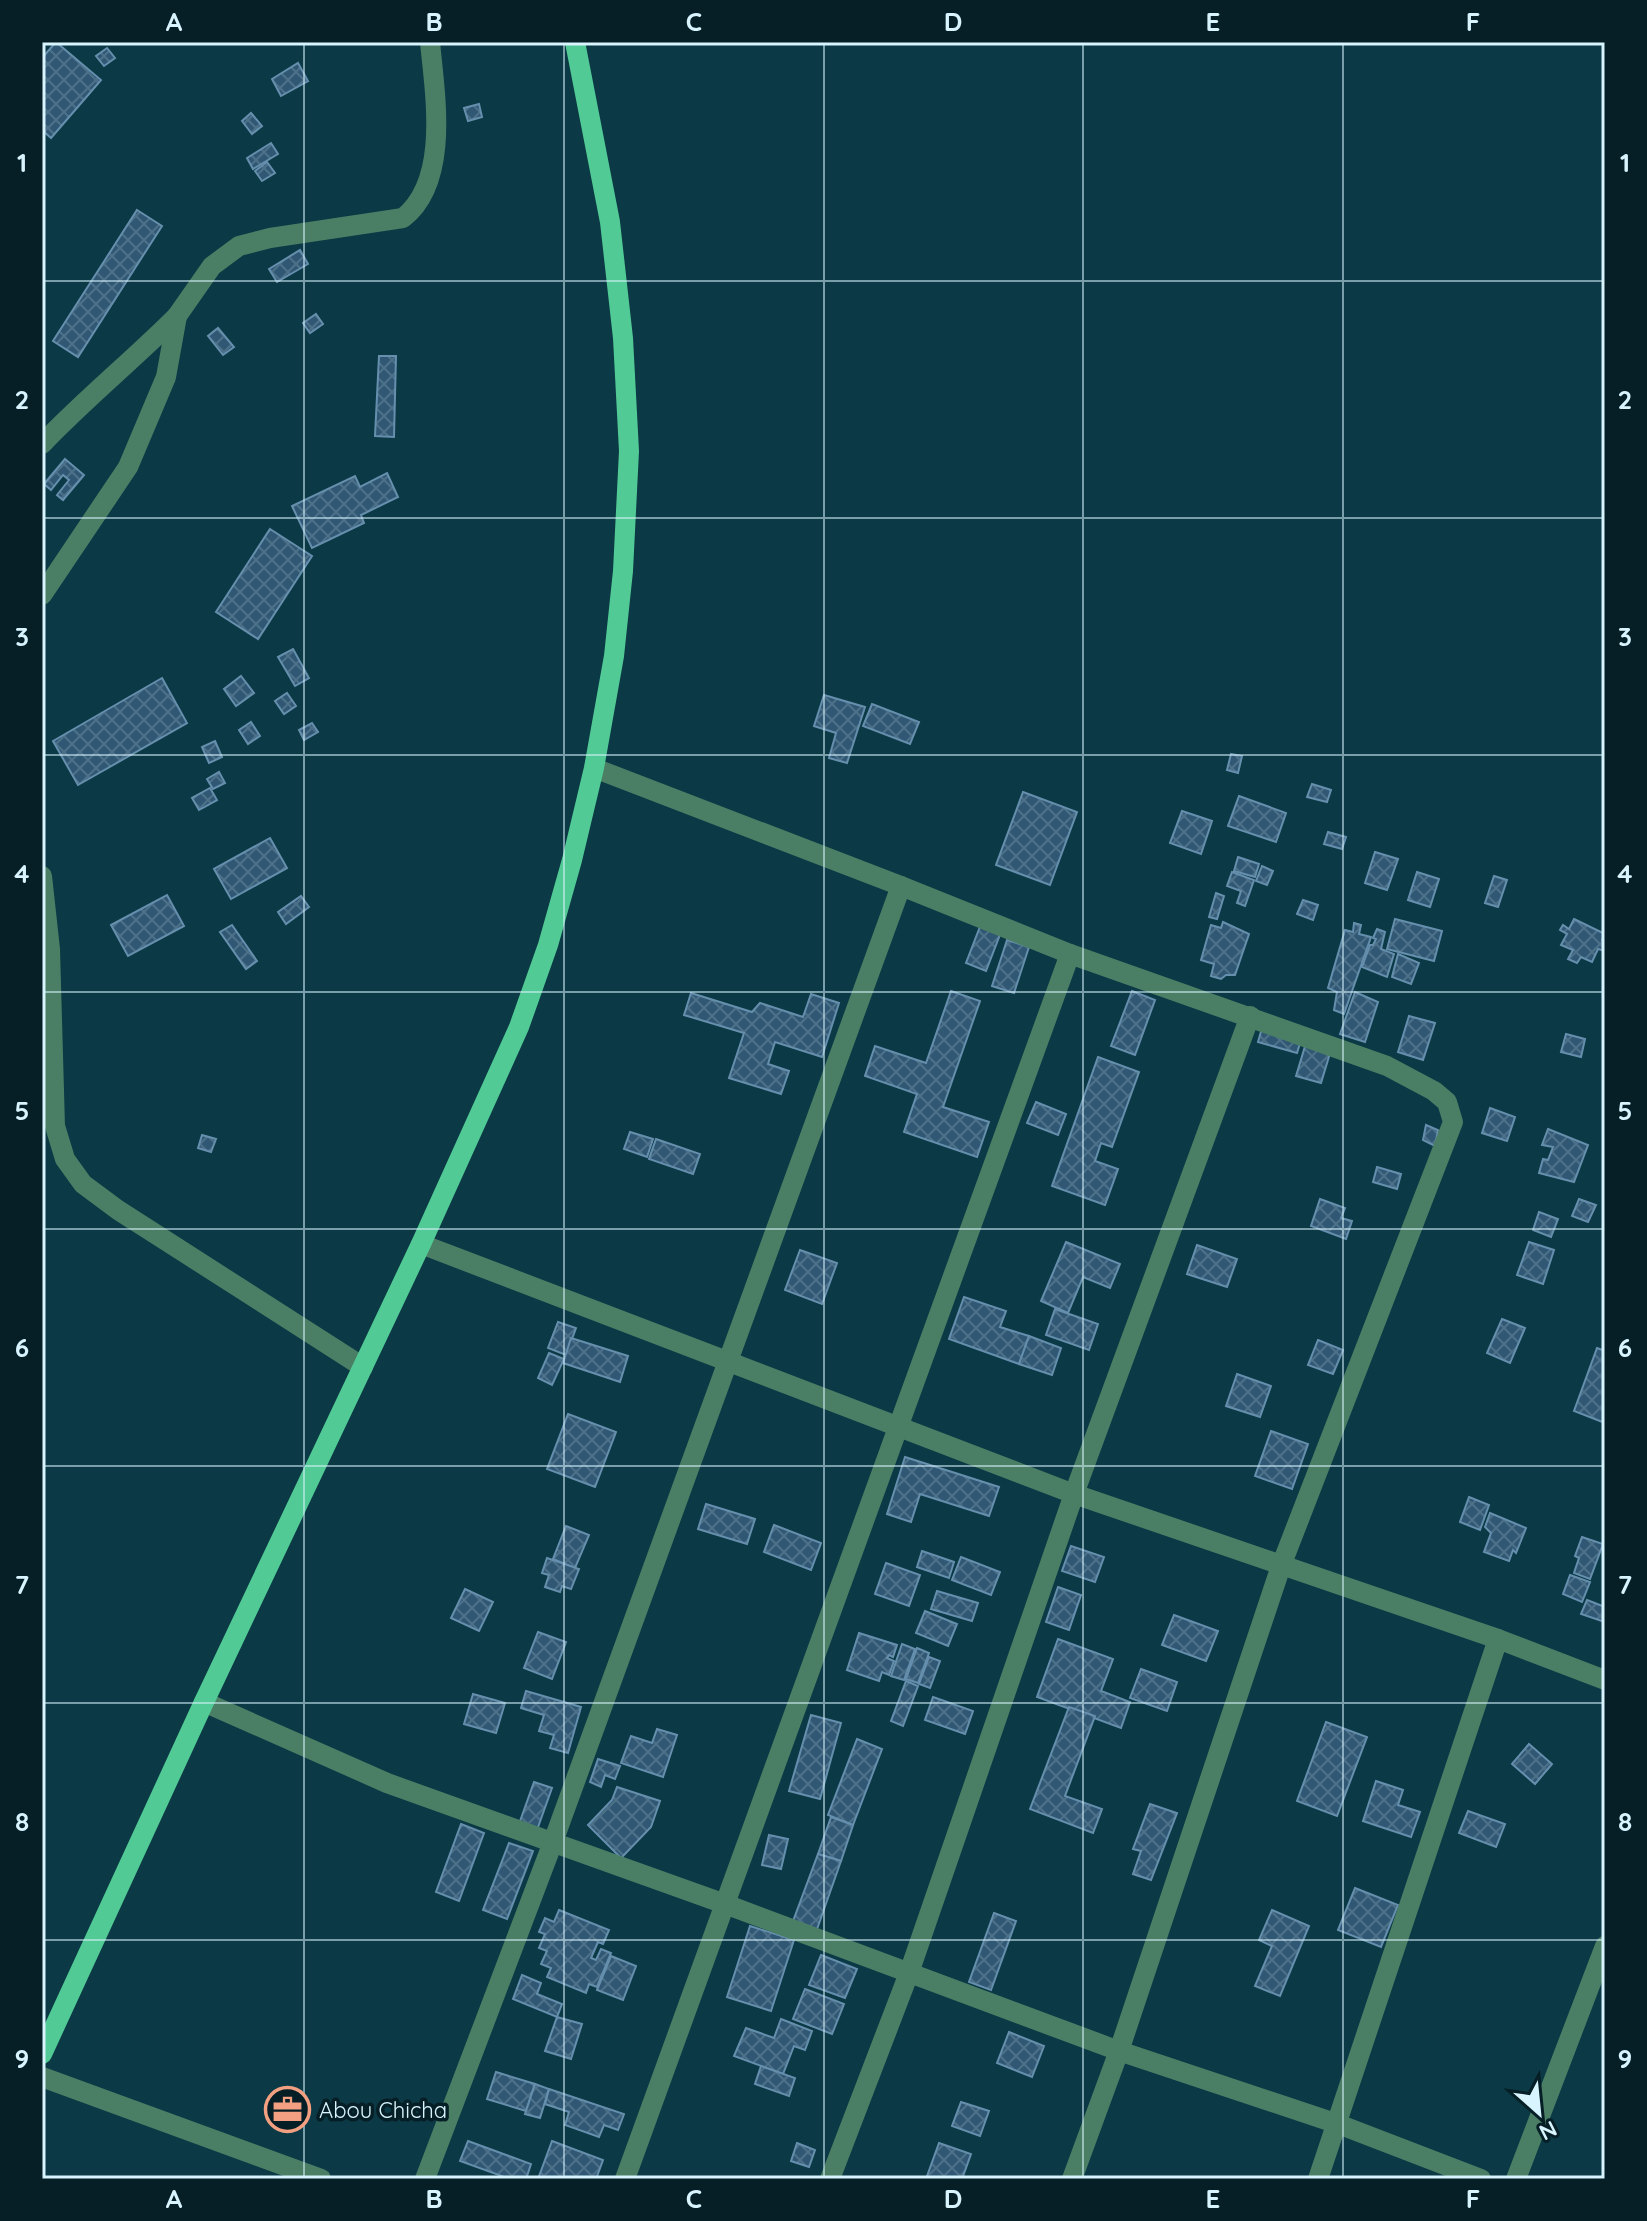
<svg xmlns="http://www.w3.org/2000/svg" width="1647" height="2221" font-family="Quicksand,sans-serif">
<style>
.building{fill:url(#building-cross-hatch);stroke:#668fae;stroke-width:2}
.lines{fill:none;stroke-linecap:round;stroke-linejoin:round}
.minor{stroke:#4a7f65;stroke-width:20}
.major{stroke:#52ca95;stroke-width:20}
.grid{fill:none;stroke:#d8f4fe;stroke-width:2;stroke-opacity:0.55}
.labels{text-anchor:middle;stroke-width:7;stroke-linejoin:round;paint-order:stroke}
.poi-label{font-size:22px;fill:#d8f4fe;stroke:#061e25;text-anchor:start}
.neatline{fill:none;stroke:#d8f4fe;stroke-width:3}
.grid-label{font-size:26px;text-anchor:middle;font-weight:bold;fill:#d8f4fe}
</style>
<defs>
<pattern id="building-cross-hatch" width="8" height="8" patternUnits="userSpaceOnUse" patternTransform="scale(2)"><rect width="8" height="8" fill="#305874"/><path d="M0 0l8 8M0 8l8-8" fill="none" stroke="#4d7189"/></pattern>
</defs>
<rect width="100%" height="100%" fill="#0b3945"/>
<g class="building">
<path d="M56 42 101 80 51 138 42 130V58Z"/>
<path d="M107 48 115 58 104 66 96 56Z"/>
<path d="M298 63 308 81 281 96 272 79Z"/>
<path d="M479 104 482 117 468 121 464 108Z"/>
<path d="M251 113 262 126 252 134 242 121Z"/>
<path d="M271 143 278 154 253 169 247 158Z"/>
<path d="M267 162 275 173 262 181 255 171Z"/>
<path d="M137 210 162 226 78 357 53 341Z"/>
<path d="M300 250 308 264 277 282 269 269Z"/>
<path d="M316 314 323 324 310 333 303 323Z"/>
<path d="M218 328 234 347 223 355 208 336Z"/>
<path d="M379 356H396L394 437 375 436Z"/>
<path d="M65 459 84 475 63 500 57 495 69 480 63 475 51 490 44 484Z"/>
<path d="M387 473 398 497 361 515 364 523 312 548 292 506 355 476 360 487Z"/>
<path d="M270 529 312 556 258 639 216 612Z"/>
<path d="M293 649 309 678 295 686 278 657Z"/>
<path d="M241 676 254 693 236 706 224 689Z"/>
<path d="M162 678 187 723 78 785 53 741Z"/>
<path d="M287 693 296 706 284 714 275 701Z"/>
<path d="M824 695 865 707 847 763 829 758 836 733 814 726Z"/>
<path d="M872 704 919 722 910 744 863 726Z"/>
<path d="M251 722 260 736 248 744 239 730Z"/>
<path d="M312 723 318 732 304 740 299 730Z"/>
<path d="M215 741 222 757 209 763 202 747Z"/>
<path d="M1231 754 1242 756 1238 773 1227 770Z"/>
<path d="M219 772 225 783 213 789 207 779Z"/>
<path d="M1312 784 1331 790 1327 802 1307 797Z"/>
<path d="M210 788 217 800 199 810 192 798Z"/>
<path d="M1023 792 1077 812 1050 885 996 865Z"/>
<path d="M1239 796 1286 813 1276 842 1228 826Z"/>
<path d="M1182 811 1212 821 1201 854 1170 843Z"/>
<path d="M1328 832 1346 837 1342 849 1324 844Z"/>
<path d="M270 838 287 868 231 899 214 869Z"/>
<path d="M1375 852 1398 859 1387 890 1365 883Z"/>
<path d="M1238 857 1259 864 1255 877 1234 871Z"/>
<path d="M1262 866 1273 871 1267 885 1256 881Z"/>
<path d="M1232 872 1254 880 1245 906 1237 903 1241 891 1227 886Z"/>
<path d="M1417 872 1439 879 1430 907 1408 900Z"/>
<path d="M1494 876 1507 880 1498 907 1485 903Z"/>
<path d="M1216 893 1224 896 1217 919 1209 917Z"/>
<path d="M167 895 184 926 128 956 111 925Z"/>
<path d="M301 896 309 907 286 924 278 912Z"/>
<path d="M1303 900 1318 905 1313 920 1297 914Z"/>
<path d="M1395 919 1442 931 1434 961 1387 949Z"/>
<path d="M1574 919 1605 934 1602 940 1605 942V951L1598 949 1592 962 1581 957 1577 963 1568 959 1573 950 1561 945 1567 934 1560 930 1563 925 1569 929Z"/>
<path d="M1223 922 1249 934 1235 975H1226L1221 979 1211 976 1214 964 1201 960 1211 925 1221 928Z"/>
<path d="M1354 923 1361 925 1359 934 1371 937 1344 1014 1334 1010 1337 992 1328 988 1345 930 1353 932Z"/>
<path d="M981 924 1001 932 986 971 966 963Z"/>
<path d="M232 925 257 961 246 969 220 932Z"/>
<path d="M1377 929 1385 932 1381 949 1394 954 1387 977 1362 967 1370 945H1373L1376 939 1373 938Z"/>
<path d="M1007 940 1029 947 1014 993 992 986Z"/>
<path d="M1398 954 1419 963 1411 984 1392 977Z"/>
<path d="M951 991 980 1001 943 1107 989 1122 977 1157 904 1132 917 1094 865 1076 875 1046 926 1063Z"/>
<path d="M1132 991 1155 1000 1135 1055 1111 1046Z"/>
<path d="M1355 992 1378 1002 1365 1042 1340 1034Z"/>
<path d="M691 993 752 1012 760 1003 803 1017 811 994 839 1003 822 1057 775 1042 768 1064 789 1071 781 1094 729 1078 744 1033 684 1015Z"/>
<path d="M1409 1016 1435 1023 1423 1060 1398 1052Z"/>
<path d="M1262 1028 1301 1040 1297 1053 1258 1042Z"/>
<path d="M1566 1034 1585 1039 1581 1057 1561 1052Z"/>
<path d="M1306 1043 1331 1050 1321 1083 1296 1076Z"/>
<path d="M1098 1057 1139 1072 1112 1147 1101 1143 1095 1161 1118 1169 1105 1205 1052 1186Z"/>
<path d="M1036 1102 1066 1114 1058 1135 1027 1123Z"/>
<path d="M1490 1108 1515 1117 1507 1141 1482 1133Z"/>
<path d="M1426 1125 1438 1130 1435 1146 1423 1140Z"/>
<path d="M1548 1129 1588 1145 1574 1182 1539 1173 1543 1159 1548 1160 1553 1147 1542 1145Z"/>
<path d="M630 1132 653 1139 647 1157 624 1149Z"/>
<path d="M202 1135 216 1139 211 1152 198 1148Z"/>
<path d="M656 1139 700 1154 693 1174 649 1159Z"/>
<path d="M1377 1167 1401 1174 1397 1189 1373 1182Z"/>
<path d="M1320 1199 1345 1208 1341 1218 1352 1221 1346 1239 1311 1226Z"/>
<path d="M1579 1199 1596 1205 1588 1222 1572 1216Z"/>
<path d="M1539 1212 1558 1219 1551 1237 1533 1230Z"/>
<path d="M1066 1242 1120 1264 1110 1288 1083 1277 1068 1313 1041 1301Z"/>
<path d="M1529 1242 1554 1250 1543 1284 1517 1275Z"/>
<path d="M1197 1245 1237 1259 1227 1287 1187 1274Z"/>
<path d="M800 1250 837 1263 822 1304 785 1290Z"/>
<path d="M964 1297 1006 1311 1000 1327 1029 1336 1019 1364 949 1339Z"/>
<path d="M1055 1309 1098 1324 1089 1350 1046 1335Z"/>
<path d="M1502 1319 1525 1328 1510 1363 1487 1353Z"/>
<path d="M558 1322 576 1328 566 1355 548 1348Z"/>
<path d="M1029 1336 1061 1348 1052 1375 1019 1364Z"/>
<path d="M571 1338 628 1356 620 1382 563 1363Z"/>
<path d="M1318 1340 1343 1350 1333 1374 1308 1365Z"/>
<path d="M1597 1348 1605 1351V1423L1574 1411Z"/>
<path d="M549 1353 564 1359 552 1385 538 1378Z"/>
<path d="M1237 1374 1271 1386 1260 1417 1226 1406Z"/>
<path d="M568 1414 616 1432 595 1487 547 1469Z"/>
<path d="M1271 1431 1308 1444 1292 1489 1255 1476Z"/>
<path d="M905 1457 999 1487 989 1516 920 1494 911 1522 887 1514Z"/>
<path d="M1469 1497 1489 1505 1480 1530 1460 1522Z"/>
<path d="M706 1504 755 1519 747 1544 698 1529Z"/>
<path d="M1490 1513 1526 1528 1516 1553 1513 1550 1509 1561 1484 1552 1491 1533 1485 1527Z"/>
<path d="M774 1525 821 1543 811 1570 764 1552Z"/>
<path d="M566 1526 589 1535 575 1568 553 1559Z"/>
<path d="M1582 1537 1603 1544 1590 1579 1574 1573 1579 1558 1575 1556Z"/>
<path d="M1071 1546 1104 1557 1095 1582 1062 1571Z"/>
<path d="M922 1551 954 1562 949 1578 917 1567Z"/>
<path d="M961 1557 1000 1572 991 1595 952 1580Z"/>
<path d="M547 1558 579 1569 571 1589 562 1586 560 1592 545 1587 549 1575 542 1573Z"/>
<path d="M886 1563 920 1575 909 1606 875 1594Z"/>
<path d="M1570 1575 1590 1582 1582 1602 1563 1594Z"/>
<path d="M1058 1587 1081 1595 1069 1630 1046 1622Z"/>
<path d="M465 1589 493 1602 479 1631 451 1618Z"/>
<path d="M937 1591 978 1603 972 1621 931 1609Z"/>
<path d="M1587 1600 1605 1607V1622L1581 1614Z"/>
<path d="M925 1611 957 1624 948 1646 916 1633Z"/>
<path d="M1174 1615 1218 1631 1206 1661 1162 1645Z"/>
<path d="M538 1632 566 1642 552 1679 524 1668Z"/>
<path d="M859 1633 897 1645 893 1657 889 1655 887 1658 894 1661 889 1675 882 1672 879 1681 847 1670Z"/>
<path d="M1058 1639 1113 1659 1101 1691 1130 1702 1121 1728 1037 1697Z"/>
<path d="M902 1644 915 1649 904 1680 891 1676Z"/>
<path d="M917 1648 929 1653 918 1683 906 1679Z"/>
<path d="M929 1657 940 1661 930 1688 919 1684Z"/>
<path d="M1141 1669 1177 1682 1167 1711 1130 1698Z"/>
<path d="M906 1681 918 1686 903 1726 891 1721Z"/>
<path d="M526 1691 581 1707 568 1753 550 1748 554 1735 539 1731 544 1715 521 1708Z"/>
<path d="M473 1694 505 1703 496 1733 464 1724Z"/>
<path d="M933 1697 973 1711 965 1734 925 1720Z"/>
<path d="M1069 1707 1095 1716 1065 1796 1102 1809 1093 1833 1030 1809Z"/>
<path d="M811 1715 841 1723 820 1799 789 1791Z"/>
<path d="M1326 1722 1367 1737 1337 1816 1297 1801Z"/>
<path d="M657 1729 677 1735 663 1777 621 1763 631 1736 652 1743Z"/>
<path d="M857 1739 882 1749 853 1825 828 1815Z"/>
<path d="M1529 1744 1552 1764 1535 1784 1512 1764Z"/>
<path d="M598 1759 620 1766 615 1779 605 1775 601 1787 590 1782Z"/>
<path d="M1376 1781 1403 1790 1398 1805 1420 1812 1411 1837 1363 1821Z"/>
<path d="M534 1782 552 1788 537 1830 519 1824Z"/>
<path d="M617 1787 660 1801 651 1827 621 1858 588 1825 612 1800Z"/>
<path d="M1150 1804 1177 1813 1151 1880 1133 1874 1141 1851 1133 1849Z"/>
<path d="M1468 1811 1505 1824 1496 1847 1459 1833Z"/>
<path d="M831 1817 853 1825 841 1861 818 1854Z"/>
<path d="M461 1824 484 1833 459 1901 436 1892Z"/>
<path d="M769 1835 788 1839 781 1869 762 1865Z"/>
<path d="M509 1843 533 1851 507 1919 483 1910Z"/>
<path d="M818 1854 841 1861 816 1932 792 1924Z"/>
<path d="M1355 1888 1398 1905 1381 1947 1338 1930Z"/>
<path d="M559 1910 609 1930 603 1944 598 1942 591 1958 596 1960 601 1949 611 1953 597 1987 589 1984 586 1993 547 1977 551 1968 541 1964 547 1951 539 1948 545 1934 539 1932 545 1918 554 1922Z"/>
<path d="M1272 1910 1309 1926 1280 1996 1255 1986 1272 1946 1259 1940Z"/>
<path d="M994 1913 1016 1921 991 1990 969 1982Z"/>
<path d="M750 1926 794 1940 771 2011 727 1997Z"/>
<path d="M821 1955 857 1969 845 1998 809 1985Z"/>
<path d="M611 1956 636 1966 623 2000 597 1990Z"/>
<path d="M522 1975 541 1983 537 1994 562 2004 557 2017 513 1999Z"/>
<path d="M805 1989 844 2004 832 2034 793 2019Z"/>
<path d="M557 2017 582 2024 571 2059 545 2051Z"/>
<path d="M781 2019 812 2031 805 2050 794 2046 783 2074 734 2056 746 2028 774 2038Z"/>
<path d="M1009 2032 1044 2046 1032 2077 997 2063Z"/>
<path d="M761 2066 795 2078 789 2096 755 2084Z"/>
<path d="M496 2072 535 2084 526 2111 487 2099Z"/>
<path d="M535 2084 549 2089 540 2118 525 2114Z"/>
<path d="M549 2089 624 2114 618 2130 604 2125 599 2137 565 2125 569 2112 545 2104Z"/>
<path d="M961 2102 989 2111 980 2136 952 2126Z"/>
<path d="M468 2141 531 2164 526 2179H510L460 2161Z"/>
<path d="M552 2141 603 2160 596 2179H538Z"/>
<path d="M797 2143 815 2150 809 2167 791 2161Z"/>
<path d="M939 2143 971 2154 962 2179H926Z"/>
</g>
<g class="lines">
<g class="minor">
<path d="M42 444C85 399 133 360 177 316"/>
<path d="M42 595 128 467 166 377 177 316 212 266 239 246 270 238 403 218C450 181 435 95 430 42"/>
<path d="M594 768 901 886 1070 954 1387 1066 1434 1091 1447 1102 1453 1122 1281 1566 1119 2051 1072 2179"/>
<path d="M42 876 50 949 55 1126 65 1159 83 1184 118 1210 363 1367"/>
<path d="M421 1244 1074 1494 1498 1639 1605 1680"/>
<path d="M204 1702 387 1783 725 1904 1119 2051 1338 2124 1481 2179"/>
<path d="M42 2077 321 2179"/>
<path d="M425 2179 553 1842 901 886"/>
<path d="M625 2179 1070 954"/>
<path d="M830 2179 909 1973 1074 1494 1250 1016"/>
<path d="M1318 2179 1498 1639"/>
<path d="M1516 2179 1605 1946"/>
</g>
<path class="major" d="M42 2054 204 1702 421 1244 519 1027 548 945 572 860 594 768 614 656 623 571 629 451 623 338 610 222 575 42"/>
</g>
<path class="grid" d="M304 42V2179M564 42V2179M824 42V2179M1083 42V2179M1343 42V2179M42 281H1605M42 518H1605M42 755H1605M42 992H1605M42 1229H1605M42 1466H1605M42 1703H1605M42 1940H1605"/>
<defs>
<symbol id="office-ring" viewBox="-11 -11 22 22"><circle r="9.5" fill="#061e25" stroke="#f2a081" stroke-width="1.5"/><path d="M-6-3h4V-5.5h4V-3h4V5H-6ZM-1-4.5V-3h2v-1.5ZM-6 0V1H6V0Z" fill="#f2a081"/></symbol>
</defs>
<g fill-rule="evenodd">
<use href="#office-ring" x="262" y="2084" width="51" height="51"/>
</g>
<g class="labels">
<g class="poi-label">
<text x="319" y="2118">Abou Chicha</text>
</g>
</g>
<rect width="1647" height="2221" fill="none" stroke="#061e25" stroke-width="88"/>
<g transform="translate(1539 2113) rotate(153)" stroke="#061e25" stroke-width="6" paint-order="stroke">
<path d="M0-6L14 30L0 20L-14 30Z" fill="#d8f4fe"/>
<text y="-12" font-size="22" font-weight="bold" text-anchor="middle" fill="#d8f4fe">N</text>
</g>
<rect x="44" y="44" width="1559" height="2133" class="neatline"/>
<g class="grid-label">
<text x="174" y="31">A</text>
<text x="434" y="31">B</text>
<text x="694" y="31">C</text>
<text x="953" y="31">D</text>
<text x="1213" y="31">E</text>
<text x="1473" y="31">F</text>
<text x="22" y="172">1</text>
<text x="1625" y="172">1</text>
<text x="22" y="409">2</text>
<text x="1625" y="409">2</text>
<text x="22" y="646">3</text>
<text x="1625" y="646">3</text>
<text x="22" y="883">4</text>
<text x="1625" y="883">4</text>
<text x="22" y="1120">5</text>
<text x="1625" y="1120">5</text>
<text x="22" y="1357">6</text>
<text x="1625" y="1357">6</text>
<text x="22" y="1594">7</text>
<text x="1625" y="1594">7</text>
<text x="22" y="1831">8</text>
<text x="1625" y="1831">8</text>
<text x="22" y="2068">9</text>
<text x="1625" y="2068">9</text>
<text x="174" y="2208">A</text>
<text x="434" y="2208">B</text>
<text x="694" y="2208">C</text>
<text x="953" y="2208">D</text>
<text x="1213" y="2208">E</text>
<text x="1473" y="2208">F</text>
</g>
</svg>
